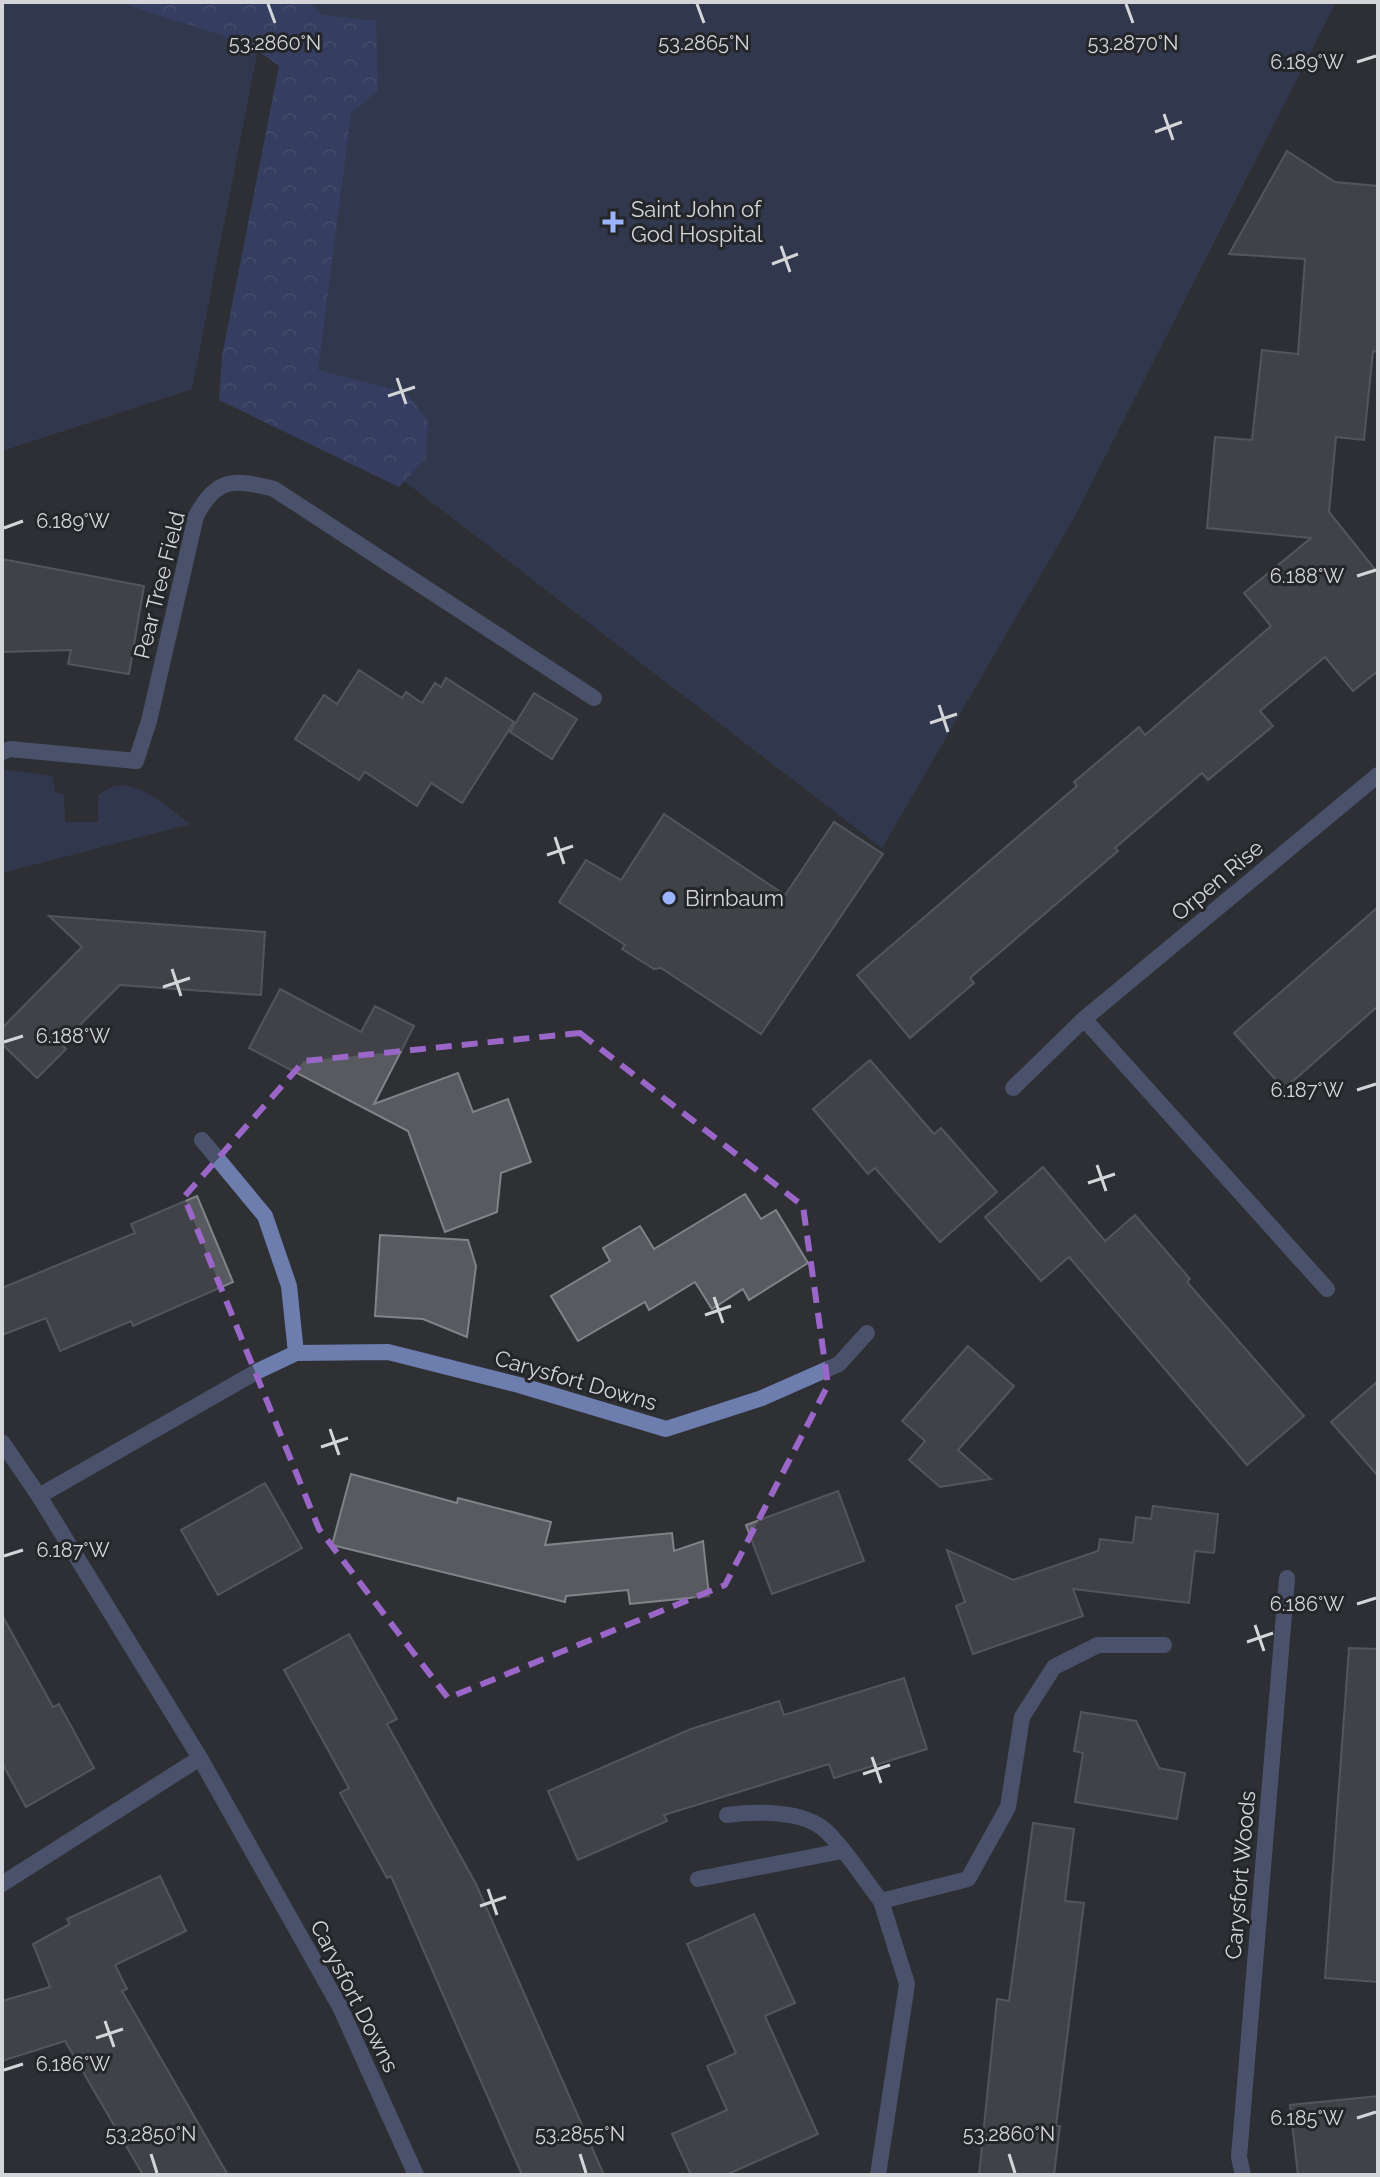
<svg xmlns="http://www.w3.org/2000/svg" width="1380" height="2177" font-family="Raleway,sans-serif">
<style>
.green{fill:#37446d}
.forest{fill:url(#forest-crowns)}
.building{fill:#585a5f;stroke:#828389;stroke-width:2}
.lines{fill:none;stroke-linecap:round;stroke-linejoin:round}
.lane{stroke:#6d7dae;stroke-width:16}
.street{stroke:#6d7dae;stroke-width:16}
.marked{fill:none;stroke:#9a67c8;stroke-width:6;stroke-dasharray:16 10;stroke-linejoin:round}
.ticks{fill:none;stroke:#d4d5d8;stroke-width:3}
.poi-dot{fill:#9cb4fd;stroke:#25262a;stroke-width:3}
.labels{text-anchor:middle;stroke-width:6;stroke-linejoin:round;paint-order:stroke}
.poi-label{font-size:22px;fill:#d4d5d8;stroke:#25262a;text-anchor:start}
.street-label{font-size:22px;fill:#d4d5d8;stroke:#25262a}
.ticks-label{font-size:20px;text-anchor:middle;fill:#d4d5d8;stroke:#25262a;stroke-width:6;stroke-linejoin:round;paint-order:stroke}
</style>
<defs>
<pattern id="forest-crowns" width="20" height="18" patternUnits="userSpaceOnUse" patternTransform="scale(2)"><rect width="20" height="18" fill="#3e5195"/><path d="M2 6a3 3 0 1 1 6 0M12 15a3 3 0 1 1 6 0" fill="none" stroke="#5969a3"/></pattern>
</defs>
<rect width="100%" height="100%" fill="#2e3034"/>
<g class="green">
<path d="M2 2H267L192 389 2 451Z"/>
<path d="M291 2H1336L1076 514 882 848 309 408Z"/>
<path d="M2 769 52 776 55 792 64 795 65 822H98V795C104 792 110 787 115 786 141 781 171 810 190 824L2 873Z"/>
</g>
<path class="forest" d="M124 2H309L322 15 376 21 378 91 351 113 318 370 406 393 428 421 426 458 399 487 219 400 222 356 279 66C232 29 177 26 124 2Z"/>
<g class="building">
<path d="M1287 151 1335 182 1378 186V352L1373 351 1364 440 1336 437 1329 512 1378 573V671L1353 691 1325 657 1260 711 1273 726 1208 780 1202 773 1115 848 1118 851 970 978 974 983 910 1038 857 975 1077 786 1074 782 1139 727 1145 735 1271 626 1244 593 1311 538 1207 528 1215 437 1252 440 1262 350 1298 354 1305 259 1229 254Z"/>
<path d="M2 559 144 586 129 674 68 664 71 650 2 652Z"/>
<path d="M359 670 402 698 406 692 422 703 435 683 441 687 446 678 514 722 462 803 431 783 417 806 365 772 359 780 295 739 324 695 337 704Z"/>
<path d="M534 693 577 719 552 759 510 732Z"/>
<path d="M664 814 785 895 834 822 883 854 761 1034 661 968 654 969 622 949 625 945 559 902 586 860 621 880Z"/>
<path d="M1378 907V1006L1284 1089 1234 1033Z"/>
<path d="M49 916 265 932 261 995 120 985 61 1044 66 1049 37 1078 2 1044V1028L82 947Z"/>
<path d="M280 989 361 1032 375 1006 414 1026 374 1104 458 1073 473 1112 508 1099 531 1162 501 1173 497 1212 445 1232 408 1131 249 1048Z"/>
<path d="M870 1060 934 1134 941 1128 997 1192 940 1242 875 1168 868 1174 813 1109Z"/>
<path d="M1043 1167 1105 1241 1135 1215 1190 1279 1187 1282 1304 1416 1247 1465 1069 1257 1041 1281 985 1217Z"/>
<path d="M745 1194 761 1219 776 1210 808 1263 749 1300 743 1289 712 1309 695 1282 649 1310 645 1302 578 1341 551 1296 610 1261 603 1248 640 1226 654 1249Z"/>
<path d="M197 1196 233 1282 133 1326 131 1321 60 1351 46 1318 2 1335V1288L135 1233 131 1224Z"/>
<path d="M380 1235 468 1240 476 1266 467 1337 423 1319 375 1316Z"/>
<path d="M968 1346 1014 1386 958 1450 991 1479 940 1487 909 1460 925 1441 902 1421Z"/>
<path d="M1378 1381V1476L1331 1422Z"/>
<path d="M351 1474 457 1503 458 1498 551 1522 545 1545 672 1533 674 1551 703 1541 709 1596 630 1604 628 1590 566 1596 565 1602 332 1545Z"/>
<path d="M265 1483 302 1548 218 1595 181 1530Z"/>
<path d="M838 1491 864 1561 772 1594 746 1525Z"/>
<path d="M1153 1506 1218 1514 1214 1553 1195 1551 1189 1603 1073 1589 1083 1616 973 1654 956 1606 965 1602 947 1550 1013 1580 1098 1551 1100 1539 1133 1543 1136 1517 1151 1519Z"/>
<path d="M2 1615 53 1707 59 1704 94 1768 26 1807 2 1763Z"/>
<path d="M349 1634 397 1719 387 1724 476 1884 604 2175H522L391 1876 387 1878 340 1793 349 1788 284 1670Z"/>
<path d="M1349 1648 1378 1649V1982L1325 1978Z"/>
<path d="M904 1678 927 1749 834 1778 829 1764 664 1815 667 1821 578 1860 548 1791 691 1729 779 1701 784 1715Z"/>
<path d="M1081 1712 1136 1721 1159 1768 1185 1773 1177 1819 1075 1802 1083 1753 1074 1751Z"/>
<path d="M1033 1823 1074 1829 1065 1901 1084 1903 1056 2126H1060L1054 2175H979L997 1999 1009 2001Z"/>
<path d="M160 1876 186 1931 115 1965 127 1989 122 1991 228 2175H143L65 2041 2 2061V2001L50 1987 33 1944 70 1924 67 1919Z"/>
<path d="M754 1914 795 2003 765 2016 818 2134 726 2175H691L672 2134 727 2110 707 2066 736 2053 687 1944Z"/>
<path d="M1378 2096V2175H1298L1290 2105Z"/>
</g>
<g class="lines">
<g class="lane">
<path d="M727 1815C755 1811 804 1810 826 1831 847 1851 863 1878 881 1901"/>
<path d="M698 1879 842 1851"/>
</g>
<g class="street">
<path d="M2 752 10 749 136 761 149 721 196 516C216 477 235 479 274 489L594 698"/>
<path d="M1084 1019 1327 1289"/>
<path d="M1013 1088 1084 1019 1378 775"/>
<path d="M202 1140 265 1216 289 1286 296 1353"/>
<path d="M2 1442 39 1496 200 1758 340 2007 416 2175"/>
<path d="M39 1496 258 1371 296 1353 388 1352 519 1385 666 1429 762 1398 839 1364 867 1333"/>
<path d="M2 1884 200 1758"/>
<path d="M878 2175 907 1984 881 1901 968 1879 1008 1807 1022 1717 1054 1667 1098 1645H1164"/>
<path d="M1243 2175 1239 2157 1287 1578"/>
</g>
</g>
<path d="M0 0H1380V2177H0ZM580 1033 803 1206 828 1385 725 1585 448 1698 319 1529 184 1197 304 1061Z" fill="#2e3034" fill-opacity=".55" fill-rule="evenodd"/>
<path class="marked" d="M580 1033 803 1206 828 1385 725 1585 448 1698 319 1529 184 1197 304 1061Z"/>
<path class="ticks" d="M268 4 275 23M697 4 704 23M1126 4 1133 23M1357 62 1376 56M1164 114 1173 140M1155 132 1182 122M781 246 790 272M772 264 798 254M397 378 406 404M388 396 415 387M4 528 23 521M1357 576 1376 570M939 705 948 732M930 723 957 714M555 837 564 864M547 855 573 846M172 969 181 996M163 987 190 978M4 1042 23 1036M1357 1090 1376 1084M1097 1165 1106 1191M1088 1183 1115 1174M714 1297 723 1323M705 1315 731 1306M330 1429 339 1455M321 1447 348 1438M4 1556 23 1550M1357 1604 1376 1598M1255 1625 1264 1651M1247 1642 1273 1633M872 1757 881 1783M863 1774 890 1765M488 1889 497 1915M480 1906 506 1897M105 2021 114 2047M96 2038 123 2029M4 2070 23 2064M1357 2118 1376 2112M151 2154 157 2173M580 2154 586 2173M1009 2154 1015 2173"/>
<g class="poi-dot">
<path d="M609 210h8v8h8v8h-8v8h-8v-8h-8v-8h8z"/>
<circle cx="669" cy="898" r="8"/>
</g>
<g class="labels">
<g class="poi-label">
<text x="631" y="217">Saint John of<tspan x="631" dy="25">God Hospital</tspan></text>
<text x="685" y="906">Birnbaum</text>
</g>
<g class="street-label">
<text transform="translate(159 585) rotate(-76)" y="8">Pear Tree Field</text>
<text transform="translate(1217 880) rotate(-40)" y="8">Orpen Rise</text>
<text transform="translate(576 1380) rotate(16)" y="8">Carysfort Downs</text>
<text transform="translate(1240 1875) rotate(-85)" y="8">Carysfort Woods</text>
<text transform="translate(355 1996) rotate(63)" y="8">Carysfort Downs</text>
</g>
</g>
<g class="ticks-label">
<text x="275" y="50">53.2860°N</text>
<text x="704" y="50">53.2865°N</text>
<text x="1133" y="50">53.2870°N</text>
<text x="1307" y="69">6.189°W</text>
<text x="73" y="528">6.189°W</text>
<text x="1307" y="583">6.188°W</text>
<text x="73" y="1043">6.188°W</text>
<text x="1307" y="1097">6.187°W</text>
<text x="73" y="1557">6.187°W</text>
<text x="1307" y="1611">6.186°W</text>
<text x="73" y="2071">6.186°W</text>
<text x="1307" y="2125">6.185°W</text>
<text x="151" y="2141">53.2850°N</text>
<text x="580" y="2141">53.2855°N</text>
<text x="1009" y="2141">53.2860°N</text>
</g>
<rect width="1380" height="2177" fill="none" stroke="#d4d5d8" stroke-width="8"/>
</svg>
